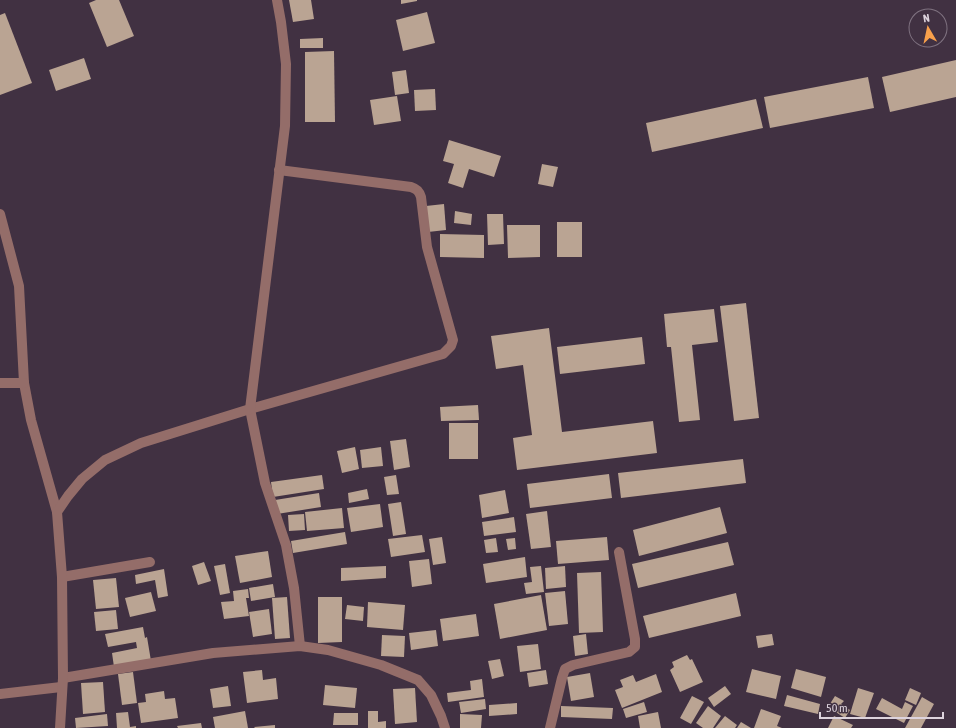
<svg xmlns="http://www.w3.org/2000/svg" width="956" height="728" font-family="'Asap Condensed',sans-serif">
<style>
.building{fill:#baa493}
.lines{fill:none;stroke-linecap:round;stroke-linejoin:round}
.minor{stroke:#946d69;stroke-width:10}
</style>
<rect width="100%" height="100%" fill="#413142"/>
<g class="building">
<path d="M96 0H119L134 36 107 47 89 3Z"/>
<path d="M289 0H311L314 19 293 22Z"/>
<path d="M401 0H417V1L401 4Z"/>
<path d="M427 12 435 43 403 51 396 20Z"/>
<path d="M5 13 32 83 0 95V15Z"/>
<path d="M323 38V48H300V39Z"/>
<path d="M334 51 335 122H305V52Z"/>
<path d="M84 58 91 79 56 91 49 70Z"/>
<path d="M956 60V97L890 112 882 77Z"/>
<path d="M406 70 409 93 395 95 392 72Z"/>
<path d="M868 77 874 108 770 128 764 97Z"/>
<path d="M435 89 436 110 415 111 414 90Z"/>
<path d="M397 96 401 121 374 125 370 100Z"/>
<path d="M756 99 763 128 652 152 646 123Z"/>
<path d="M449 140 501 156 494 177 469 169 463 188 448 183 454 164 443 161Z"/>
<path d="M542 164 558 167 553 187 538 184Z"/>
<path d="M444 204 446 230 428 232 426 206Z"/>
<path d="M455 211 472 214 471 225 454 223Z"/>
<path d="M487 214H503L504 244 488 245Z"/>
<rect x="557" y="222" width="25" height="35"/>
<path d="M507 225H540V257L508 258Z"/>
<path d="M440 234 484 235V258L440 257Z"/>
<path d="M746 303 759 418 734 421 720 306Z"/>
<path d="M714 309 718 342 692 345 700 420 679 422 671 347H667L664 314Z"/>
<path d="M549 328 562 432 653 421 657 453 517 470 513 438 532 435 523 365 496 369 491 336Z"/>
<path d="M642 337 645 364 560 374 557 347Z"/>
<path d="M478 405 479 420 441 421 440 407Z"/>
<rect x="449" y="423" width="29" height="36"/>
<path d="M406 439 410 467 394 470 390 441Z"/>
<path d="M355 447 359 469 342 473 337 451Z"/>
<path d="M381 447 383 466 362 468 360 450Z"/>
<path d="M743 459 746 483 621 498 618 473Z"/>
<path d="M609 474 612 498 530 508 527 484Z"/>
<path d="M322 475 324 489 273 497 271 482Z"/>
<path d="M396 475 399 494 387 495 384 477Z"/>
<path d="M367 489 369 499 349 503 348 493Z"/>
<path d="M505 490 509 513 482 518 479 495Z"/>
<path d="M319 493 321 507 277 514 275 500Z"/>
<path d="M401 502 406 534 393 536 388 504Z"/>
<path d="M380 504 383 527 351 532 347 508Z"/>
<path d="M720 507 727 533 639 556 633 530Z"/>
<path d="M342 508 344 528 307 531 305 512Z"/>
<path d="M547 511 551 547 531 549 526 514Z"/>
<path d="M304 514 305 530 289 531 288 515Z"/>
<path d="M514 517 516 532 484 536 482 522Z"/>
<path d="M345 532 347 544 293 553 291 541Z"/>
<path d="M422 535 425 552 391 557 388 539Z"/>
<path d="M442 537 446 563 433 565 429 539Z"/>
<path d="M607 537 609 560 558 564 556 541Z"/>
<path d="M496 538 498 552 486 553 484 540Z"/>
<path d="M515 538 516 549 508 550 506 539Z"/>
<path d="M728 542 734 565 638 588 632 564Z"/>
<path d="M268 551 272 577 240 583 235 556Z"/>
<path d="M525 557 527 577 486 583 483 564Z"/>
<path d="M429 559 432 584 412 587 409 561Z"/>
<path d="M204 562 211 581 198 585 192 566Z"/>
<path d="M225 564 230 593 220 595 214 566Z"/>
<path d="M386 566V578L341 581V568Z"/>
<path d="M541 566 544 592 526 594 524 583 532 582 530 567Z"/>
<path d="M565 566 566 587 546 589 545 568Z"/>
<path d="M164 569 168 596 158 598 155 580 136 584 135 575Z"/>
<path d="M601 572 603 632 579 633 577 573Z"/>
<path d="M116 578 119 607 96 609 93 580Z"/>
<path d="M273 584 275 597 251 601 249 588Z"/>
<path d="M248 589 249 598H246L249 616 224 619 221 602 234 601 233 591Z"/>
<path d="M565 591 568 624 549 626 545 593Z"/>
<path d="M151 592 156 611 130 617 125 598Z"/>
<path d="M736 593 741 616 649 638 643 616Z"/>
<path d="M541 595 547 630 500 639 494 604Z"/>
<path d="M287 597 290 638 275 639 272 598Z"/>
<path d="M318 597H342V642L318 643Z"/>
<path d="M368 602 405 605 403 630 367 627Z"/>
<path d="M347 605 364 607 363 621 345 619Z"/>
<path d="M269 609 272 634 253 637 249 612Z"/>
<path d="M116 610 118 629 96 631 94 612Z"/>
<path d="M476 614 479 636 443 641 440 619Z"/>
<path d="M143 627 145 638 147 637 151 661 114 667 112 653 137 648 136 642 108 647 105 634Z"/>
<path d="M436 630 438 646 411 650 409 633Z"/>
<path d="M586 634 588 654 575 656 573 636Z"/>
<path d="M772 634 774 645 758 648 756 636Z"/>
<path d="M382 635 405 636 404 657 381 656Z"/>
<path d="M538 644 541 669 520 672 517 646Z"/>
<path d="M687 655 690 660 692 659 703 682 680 692 670 670 674 667 672 662Z"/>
<path d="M500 659 504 676 492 679 488 661Z"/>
<path d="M752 669 781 676 776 699 746 692Z"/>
<path d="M796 669 826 677 821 697 791 688Z"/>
<path d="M262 670 263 680 276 678 278 699 247 703 243 672Z"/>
<path d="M546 670 548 684 529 687 527 673Z"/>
<path d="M133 672 137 703 122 705 118 674Z"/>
<path d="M590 673 594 697 571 701 567 677Z"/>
<path d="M656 674 662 692 622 708 615 690 623 687 620 680 633 675 636 682Z"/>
<path d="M482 679 484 697 448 702 447 693 471 690 470 681Z"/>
<path d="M103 682 105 712 83 714 81 683Z"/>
<path d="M325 685 357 688 355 708 323 705Z"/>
<path d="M228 686 231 706 213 708 210 689Z"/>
<path d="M725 686 731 694 714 707 708 698Z"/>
<path d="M415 688 417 722 395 724 393 689Z"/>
<path d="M858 688 874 693 865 718 850 714Z"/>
<path d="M910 688 921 693 916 705 905 700Z"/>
<path d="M164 691 165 699 175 698 178 718 141 723 138 703 146 702 145 694Z"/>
<path d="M787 695 820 704 818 714 784 706Z"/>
<path d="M692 696 704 702 691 724 680 718Z"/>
<path d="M835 696 844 701 841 704 850 710 845 718 828 707Z"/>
<path d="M922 697 934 704 921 728H905Z"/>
<path d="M882 698 902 709 905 702 913 706 904 723 876 709Z"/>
<path d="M485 699 486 709 461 713 459 702Z"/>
<path d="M644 702 647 712 626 718 623 709Z"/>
<path d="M517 703V714L489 716V705Z"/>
<path d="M561 706 613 708 612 719 561 717Z"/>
<path d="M708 706 721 716 713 728H703L696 723Z"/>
<path d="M761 709 781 716 777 726 782 728H754Z"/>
<path d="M245 711 248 728H215L213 717Z"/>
<path d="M368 711H378V722L386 721V728H368Z"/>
<path d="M128 712 130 727 136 726V728H117L116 713Z"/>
<path d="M658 712 661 728H640L638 716Z"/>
<path d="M334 713H358V725H333Z"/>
<path d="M107 714 108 726 76 728 75 718Z"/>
<path d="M460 714 482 715 481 728H460Z"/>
<path d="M725 716 737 725 735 728H715Z"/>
<path d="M834 716 853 725 851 728H828Z"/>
<path d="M741 722 751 728H737Z"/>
<path d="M201 723 202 728H178L177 726Z"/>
<path d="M275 725V728H255L254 727Z"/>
</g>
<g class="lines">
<g class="minor">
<path d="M279 170 411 187C417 189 419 191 421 197L427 247 453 340 451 346 443 354 250 409 265 483 286 545 294 588 300 646"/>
<path d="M0 214 19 286 24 383 31 420 57 512"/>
<path d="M0 383H24"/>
<path d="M62 577 150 562"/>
<path d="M63 678 213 653 300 646 328 650 381 665 418 680 431 695 441 716 445 728"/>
<path d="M0 694 61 687"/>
<path d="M60 728 63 678 62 577 57 512 68 496 82 479 105 460 141 443 250 409 285 126 286 64 281 22 277 0"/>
<path d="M550 728 562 678 565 669 573 665 629 652 635 647V639L619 552"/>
</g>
</g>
<g transform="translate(928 28) rotate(351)"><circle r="19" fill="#413142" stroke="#7f7280"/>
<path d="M0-3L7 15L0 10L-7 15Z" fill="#f8a04b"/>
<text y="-6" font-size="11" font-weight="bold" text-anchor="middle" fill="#ddd3dd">N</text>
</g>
<path d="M820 712v6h123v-6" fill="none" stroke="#ddd3dd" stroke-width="2"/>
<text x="826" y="712" font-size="12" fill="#ddd3dd" stroke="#413142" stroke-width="3" paint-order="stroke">50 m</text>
</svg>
